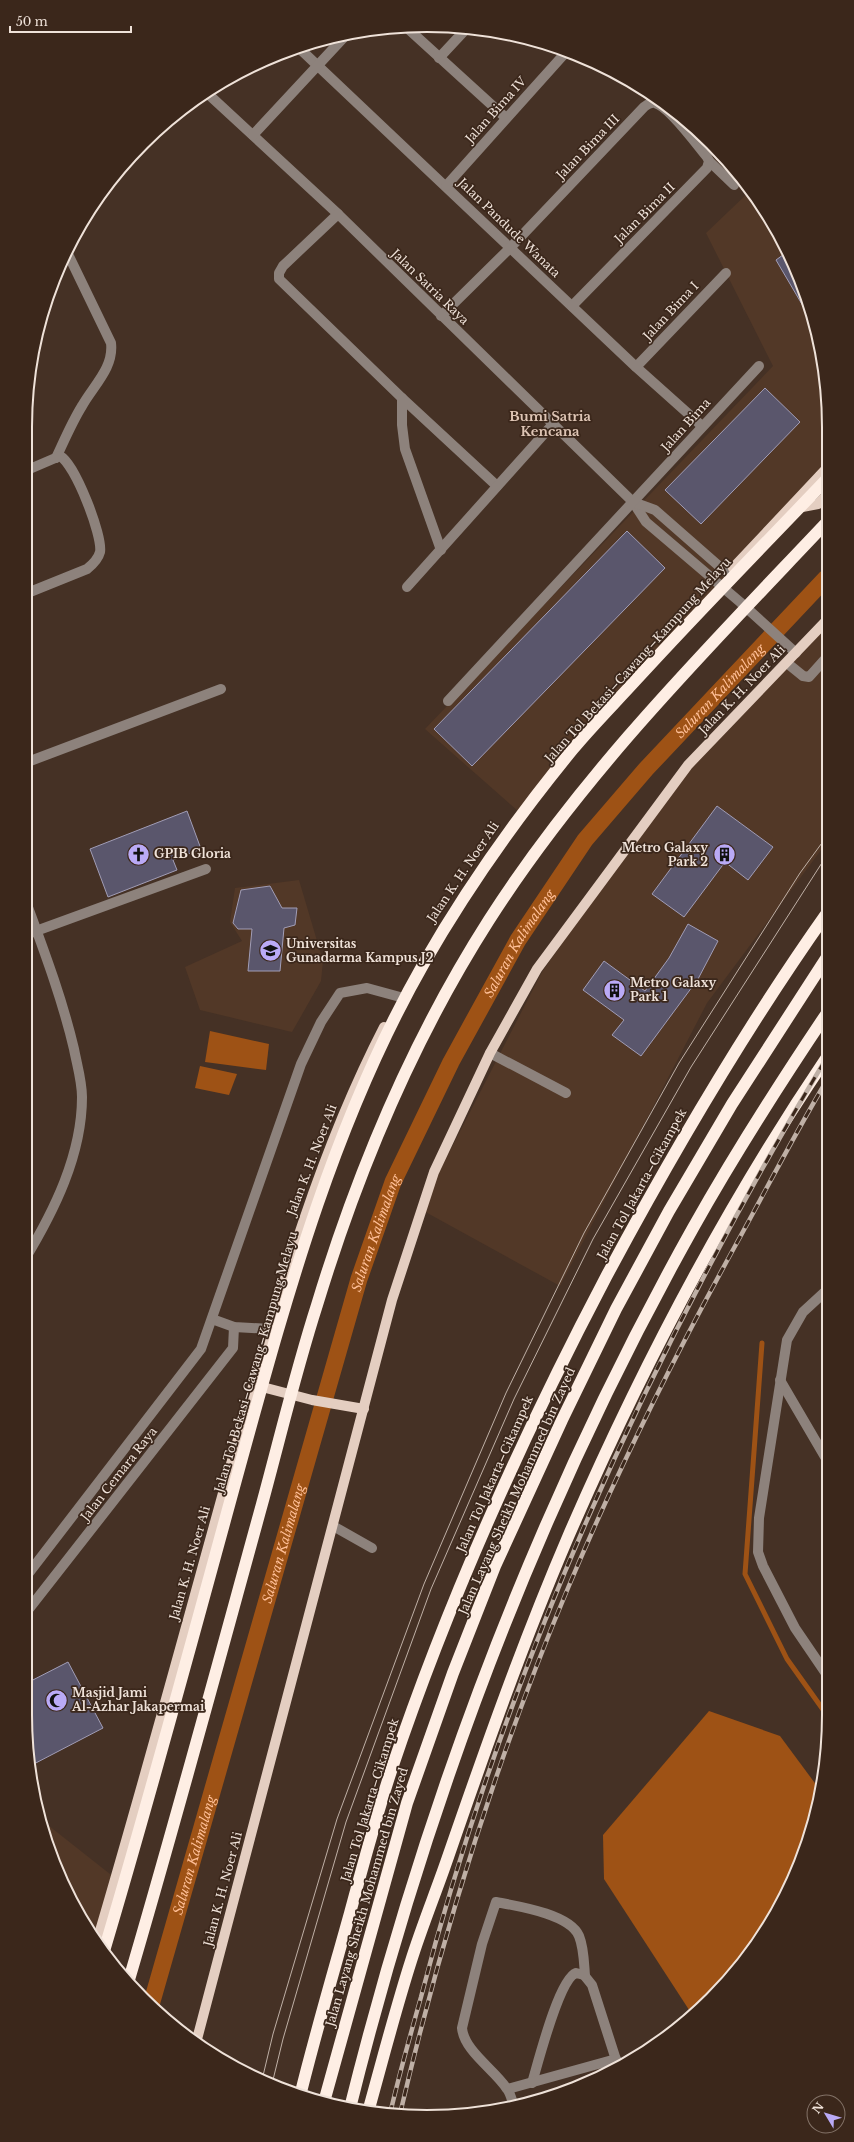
<svg xmlns="http://www.w3.org/2000/svg" width="854" height="2142" font-family="'Libre Baskerville',serif">
<style>
.built{fill:#523827}
.water{fill:#9e5215}
.lines{fill:none;stroke-linecap:round;stroke-linejoin:round}
.stream{stroke:#9e5215;stroke-width:5}
.canal{stroke:#9e5215;stroke-width:17}
.building{fill:#5a566c;stroke:#a19db6}
.minor{stroke:#8d827c;stroke-width:10}
.major{stroke:#e4cec1;stroke-width:10}
.highway{stroke:#feeee4;stroke-width:12}
.tram{stroke:#bfb0a6;stroke-width:1}
.rail-casing{stroke:#bfb0a6;stroke-width:4.5}
.rail{stroke:#3b271b;stroke-width:3;stroke-dasharray:9;stroke-linecap:butt}
.highway-bridge{stroke:#feeee4;stroke-width:12}
.labels{text-anchor:middle;stroke-width:3.5;stroke-linejoin:round;paint-order:stroke}
.street-label{font-size:12px;fill:#efe2d9;stroke:#3b271b}
.poi-label{font-size:12px;font-weight:bold;fill:#efe2d9;stroke:#3b271b;text-anchor:start}
.neighbourhood-label{font-size:13px;font-weight:bold;fill:#dec5b5;stroke:#3b271b}
.water-label{font-size:13px;font-style:italic;fill:#ffbf97;stroke:#3b271b}
.rim{fill:none;stroke:#efe2d9;stroke-width:2}
</style>
<rect width="100%" height="100%" fill="#453125"/>
<g class="built">
<path d="M751 190 761 204 798 273 826 374V469L519 812 425 729 773 366 706 233Z"/>
<path d="M826 622 827 842 707 1003 560 1286 420 1209 542 972 688 765Z"/>
<path d="M299 880 323 961 321 981 292 1032 200 1010 185 967 242 941 230 922 235 888Z"/>
<path d="M39 1818 115 1878 97 1941 79 1916 46 1844Z"/>
</g>
<g class="water">
<path d="M210 1031 269 1044 266 1070 205 1062Z"/>
<path d="M200 1066 237 1074 229 1095 195 1088Z"/>
<path d="M709 1711 780 1736 820 1790 808 1844 787 1893 746 1960 693 2016 604 1879 603 1835Z"/>
</g>
<g class="lines">
<path class="stream" d="M762 1343 745 1574 787 1659 829 1718"/>
<path class="canal" id="s1" d="M151 2005 359 1279 393 1182 451 1062 518 940 585 840 646 769 826 578"/>
</g>
<g class="building">
<path d="M787 252 798 273 807 304 803 306 776 260Z"/>
<path d="M765 388 800 422 701 524 665 490Z"/>
<path d="M627 531 665 568 472 766 434 729Z"/>
<path d="M717 806 773 847 748 880 725 862 684 917 652 894Z"/>
<path d="M187 811 201 849 173 860 177 870 108 897 90 849Z"/>
<path d="M270 886 282 908H297L295 925 284 928 280 971H248L252 929H238L233 923 241 890Z"/>
<path d="M688 924 718 941 698 979 641 1056 612 1035 624 1020 583 990 604 961 645 991 669 958Z"/>
<path d="M68 1662 103 1728 30 1766 25 1715V1684Z"/>
</g>
<g class="lines">
<g class="minor">
<path d="M405 26 506 118"/>
<path d="M299 48 636 367 702 426"/>
<path d="M439 58 467 28"/>
<path d="M207 93 338 214 633 502 646 522 740 602 796 653"/>
<path d="M253 135 346 35"/>
<path d="M709 161 734 185"/>
<path d="M446 186 567 51"/>
<path d="M338 214 283 266 279 273V279L402 398 497 486"/>
<path d="M441 316 510 248 644 107C648 104 651 102 655 103 669 106 697 145 707 157L709 161 707 168 572 306"/>
<path d="M636 367 726 273"/>
<path d="M402 398V425L405 449 441 550"/>
<path d="M56 458C64 441 72 422 82 406 93 386 114 368 111 343L67 252"/>
<path d="M25 471 60 456C75 464 103 536 100 552 98 560 92 565 87 569L25 594"/>
<path d="M633 502 655 510 728 574"/>
<path d="M407 587 553 424"/>
<path d="M787 663 803 676 809 677 826 658"/>
<path d="M448 701 759 366"/>
<path d="M25 763 221 689"/>
<path d="M25 899C43 948 62 998 74 1049 77 1065 82 1081 82 1097 82 1155 54 1211 25 1259"/>
<path d="M25 935 206 869"/>
<path d="M490 1053 566 1093"/>
<path d="M828 1289 803 1312 787 1340 759 1518 758 1552 763 1566 795 1628 829 1678"/>
<path d="M212 1319 234 1327 270 1329"/>
<path d="M780 1380 828 1462"/>
<path d="M333 1526 372 1548"/>
<path d="M25 1578 201 1349 301 1064 321 1022 340 993 367 988 400 997"/>
<path d="M25 1614 233 1348 234 1327"/>
<path d="M532 2083C538 2063 559 1979 576 1973L584 1975 592 1985 618 2066"/>
<path d="M508 2089 616 2059"/>
<path d="M514 2107C512 2101 511 2094 507 2089 495 2070 464 2051 462 2028L482 1944 496 1902C517 1906 570 1914 579 1936 584 1948 584 1963 585 1976"/>
</g>
<g class="major">
<path d="M797 508 818 504 826 496"/>
<path d="M733 568 826 469"/>
<path d="M255 1385 312 1400 364 1409"/>
<path d="M97 1941C145 1779 189 1616 234 1453 276 1306 314 1163 384 1027"/>
<path d="M196 2043 392 1300 434 1172 490 1053 537 969 688 765 826 621"/>
</g>
<g class="highway">
<path d="M300 2096C315 2035 333 1974 350 1913 363 1865 376 1816 392 1768 449 1599 523 1435 606 1277 673 1152 745 1029 827 913"/>
<path d="M324 2102 407 1803 453 1673 495 1566 562 1420 616 1309 669 1211 732 1104 827 957"/>
<path d="M350 2108C426 1803 539 1503 693 1228 734 1155 780 1083 827 1013"/>
<path d="M368 2112C382 2062 395 2011 411 1961 422 1926 436 1892 448 1857 485 1750 523 1642 568 1537 639 1373 727 1205 827 1057"/>
</g>
<g class="tram">
<path d="M262 2080 273 2034 337 1819 424 1584 506 1393 584 1233 679 1063 800 873 827 836"/>
<path d="M272 2084 283 2039 346 1822 431 1589 514 1399 593 1239 691 1067 827 855"/>
</g>
<defs>
<g id="rail">
<path d="M390 2114C399 2075 410 2036 421 1997 507 1664 651 1351 827 1057"/>
<path d="M400 2114C442 1935 497 1757 568 1588 617 1471 673 1359 734 1248 765 1192 794 1135 827 1080"/>
</g>
</defs>
<use href="#rail" class="rail-casing"/>
<use href="#rail" class="rail"/>
<g class="highway-bridge">
<path d="M104 1951C153 1787 197 1622 242 1458 289 1287 336 1117 424 963 467 888 518 816 573 749 592 726 614 704 635 681 697 613 762 547 826 480"/>
<path d="M128 1983C175 1824 218 1664 262 1504 280 1438 296 1370 317 1305 358 1170 413 1039 489 920 583 773 707 649 826 523"/>
</g>
</g>
<defs>
<symbol id="church-disc" viewBox="-11 -11 22 22"><circle r="9.5" fill="#baaaf6" stroke="#3b271b"/><path d="M-1.2-6h2.4v3.5h3.3v2.4h-3.3V6h-2.4V-.1h-3.3v-2.4h3.3Z" fill="#111"/></symbol>
<symbol id="building-disc" viewBox="-11 -11 22 22"><circle r="9.5" fill="#baaaf6" stroke="#3b271b"/><path d="M-4-6H4V6H1V3H-1V6H-4ZM-2.5-4.3h1.7v1.8h-1.7ZM.8-4.3h1.7v1.8H.8ZM-2.5-1h1.7V.8h-1.7ZM.8-1h1.7V.8H.8Z" fill="#111"/></symbol>
<symbol id="university-disc" viewBox="-11 -11 22 22"><circle r="9.5" fill="#baaaf6" stroke="#3b271b"/><path d="M0-5L7-2L0 1L-7-2ZM-4 1L0 2.5L4 1V4Q0 6-4 4Z" fill="#111"/></symbol>
<symbol id="mosque-disc" viewBox="-11 -11 22 22"><circle r="9.5" fill="#baaaf6" stroke="#3b271b"/><path d="M3.5-4.9A6 6 0 1 0 3.5 4.9A5 5 0 1 1 3.5-4.9Z" fill="#111"/></symbol>
</defs>
<g fill-rule="evenodd">
<use href="#church-disc" x="126" y="842" width="25" height="25"/>
<use href="#building-disc" x="712" y="842" width="25" height="25"/>
<use href="#university-disc" x="258" y="938" width="25" height="25"/>
<use href="#building-disc" x="602" y="978" width="25" height="25"/>
<use href="#mosque-disc" x="44" y="1688" width="25" height="25"/>
</g>
<g class="labels">
<g class="street-label">
<text transform="translate(496 110) rotate(-48)" y="4">Jalan Bima IV</text>
<text transform="translate(588 147) rotate(-46)" y="4">Jalan Bima III</text>
<text transform="translate(645 213) rotate(-45)" y="4">Jalan Bima II</text>
<text transform="translate(509 228) rotate(44)" y="4">Jalan Pandude Wanata</text>
<text transform="translate(430 287) rotate(44)" y="4">Jalan Satria Raya</text>
<text transform="translate(671 311) rotate(-47)" y="4">Jalan Bima I</text>
<text transform="translate(686 425) rotate(-48)" y="4">Jalan Bima</text>
<text transform="translate(638 660) rotate(-48)" y="4">Jalan Tol Bekasi–Cawang–Kampung Melayu</text>
<text transform="translate(742 690) rotate(-46)" y="4">Jalan K. H. Noer Ali</text>
<text transform="translate(463 872) rotate(-56)" y="4">Jalan K. H. Noer Ali</text>
<text transform="translate(312 1160) rotate(-69)" y="4">Jalan K. H. Noer Ali</text>
<text transform="translate(642 1184) rotate(-61)" y="4">Jalan Tol Jakarta–Cikampek</text>
<text transform="translate(256 1362) rotate(-74)" y="4">Jalan Tol Bekasi–Cawang–Kampung Melayu</text>
<text transform="translate(119 1474) rotate(-52)" y="4">Jalan Cemara Raya</text>
<text transform="translate(495 1474) rotate(-66)" y="4">Jalan Tol Jakarta–Cikampek</text>
<text transform="translate(517 1491) rotate(-66)" y="4">Jalan Layang Sheikh Mohammed bin Zayed</text>
<text transform="translate(190 1563) rotate(-74)" y="4">Jalan K. H. Noer Ali</text>
<text transform="translate(370 1800) rotate(-73)" y="4">Jalan Tol Jakarta–Cikampek</text>
<text transform="translate(223 1889) rotate(-75)" y="4">Jalan K. H. Noer Ali</text>
<text transform="translate(367 1897) rotate(-74)" y="4">Jalan Layang Sheikh Mohammed bin Zayed</text>
</g>
<g class="poi-label">
<text x="708" y="852" text-anchor="end">Metro Galaxy<tspan x="708" dy="14">Park 2</tspan></text>
<text x="154" y="858">GPIB Gloria</text>
<text x="286" y="948">Universitas<tspan x="286" dy="14">Gunadarma Kampus J2</tspan></text>
<text x="630" y="987">Metro Galaxy<tspan x="630" dy="14">Park 1</tspan></text>
<text x="72" y="1697">Masjid Jami<tspan x="72" dy="14">Al-Azhar Jakapermai</tspan></text>
</g>
<g class="neighbourhood-label">
<text x="550" y="421">Bumi Satria<tspan x="550" dy="15">Kencana</tspan></text>
</g>
<g class="water-label">
<text dy="5" stroke="none"><textPath href="#s1" startOffset="1452">Saluran Kalimalang</textPath></text>
<text dy="5" stroke="none"><textPath href="#s1" startOffset="1128">Saluran Kalimalang</textPath></text>
<text dy="5" stroke="none"><textPath href="#s1" startOffset="804">Saluran Kalimalang</textPath></text>
<text dy="5" stroke="none"><textPath href="#s1" startOffset="480">Saluran Kalimalang</textPath></text>
<text dy="5" stroke="none"><textPath href="#s1" startOffset="156">Saluran Kalimalang</textPath></text>
</g>
</g>
<path d="M0 0H854V2142H0ZM427 32H427A395 395 0 0 1 822 427V1715A395 395 0 0 1 427 2110H427A395 395 0 0 1 32 1715V427A395 395 0 0 1 427 32Z" fill="#3b271b" fill-rule="evenodd"/>
<path class="rim" d="M427 32H427A395 395 0 0 1 822 427V1715A395 395 0 0 1 427 2110H427A395 395 0 0 1 32 1715V427A395 395 0 0 1 427 32Z"/>
<g transform="translate(826 2114) rotate(308)"><circle r="19" fill="#3b271b" stroke="#837267"/>
<path d="M0-3L7 15L0 10L-7 15Z" fill="#baaaf6"/>
<text y="-6" font-size="11" font-weight="bold" text-anchor="middle" fill="#efe2d9">N</text>
</g>
<path d="M10 26v6h121v-6" fill="none" stroke="#efe2d9" stroke-width="2"/>
<text x="16" y="26" font-size="12" fill="#efe2d9" stroke="#3b271b" stroke-width="3" paint-order="stroke">50 m</text>
</svg>
